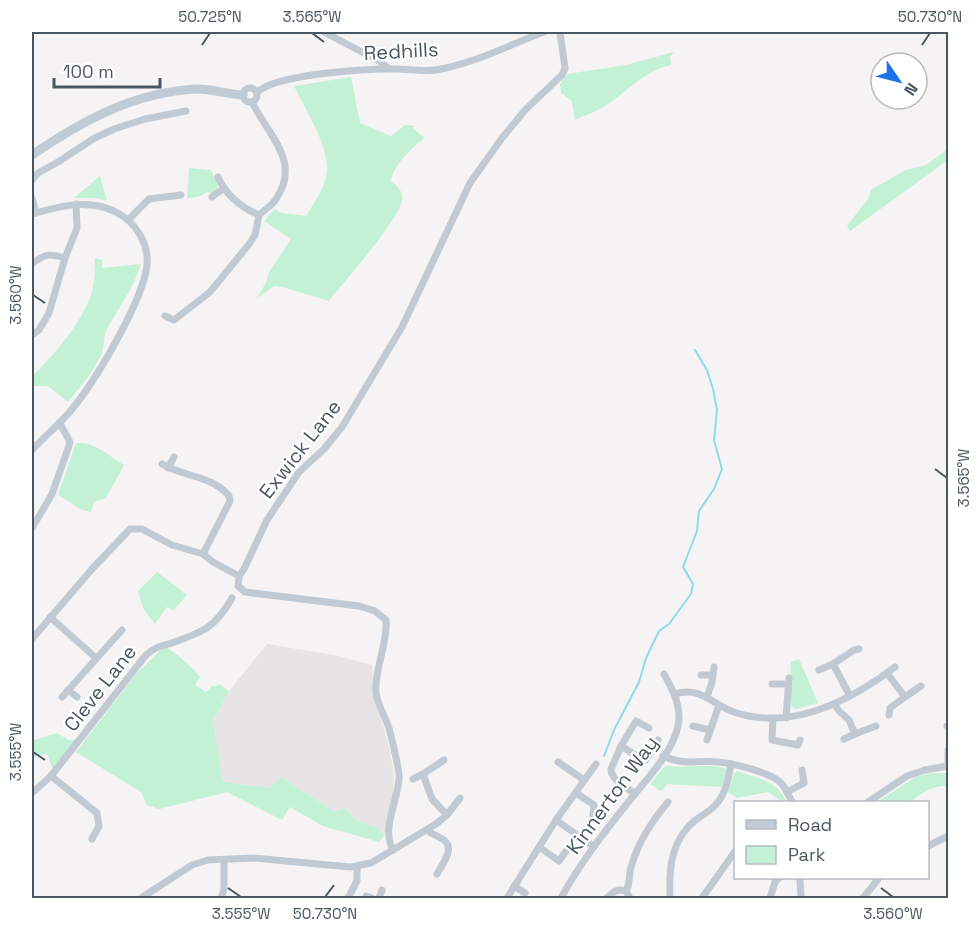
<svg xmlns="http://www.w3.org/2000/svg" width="980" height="930" font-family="'Space Grotesk',sans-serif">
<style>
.education{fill:#e6e4e5}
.green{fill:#c3f1d5}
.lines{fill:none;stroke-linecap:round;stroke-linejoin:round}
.stream{stroke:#90daee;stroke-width:2}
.street{stroke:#c1cad2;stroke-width:7}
.secondary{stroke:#c1cbd6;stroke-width:9}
.ticks{fill:none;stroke:#4a5661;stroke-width:2}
.labels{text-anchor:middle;stroke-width:4.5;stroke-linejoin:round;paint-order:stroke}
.street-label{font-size:20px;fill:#4a5661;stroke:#fff}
.neatline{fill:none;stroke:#4a5661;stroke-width:2}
.ticks-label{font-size:15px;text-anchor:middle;fill:#4a5661}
</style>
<rect width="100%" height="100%" fill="#f5f3f3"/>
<path class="education" d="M267 644 339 656 372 665 378 709 390 750 394 776 393 796 384 836 378 828 357 821 345 808 335 812 281 777 269 788 223 782 213 721 229 691Z"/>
<g class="green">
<path d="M674 52 670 57 671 65C645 70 627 92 605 106 596 112 585 115 575 120L572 101 561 93 560 84 567 74 626 65Z"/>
<path d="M351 77 360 123 391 136 405 125 414 126 413 128 424 138C411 149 394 164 391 181 395 185 401 189 402 195 407 213 342 283 329 301L286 288 274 286 257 298 267 281 268 274 291 239 264 221 275 209 282 213 306 216C314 203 327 185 327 169 328 144 305 109 294 86Z"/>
<path d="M948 149V160L850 231 847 226 868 199 871 190 906 170 926 165Z"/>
<path d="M189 168 211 170 218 184 217 190 211 194 208 192 198 197 187 198Z"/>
<path d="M100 176 107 201 96 198H74Z"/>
<path d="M95 258 102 260V268L141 264C133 290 119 306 107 329 103 336 105 344 102 352 95 370 80 387 68 402L48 386H32V377C55 353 79 327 91 295 95 283 95 269 95 258Z"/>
<path d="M76 443C96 442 107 455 124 465L106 498 94 502 91 512 82 510 58 495Z"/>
<path d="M157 572 187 595 173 611 167 607 155 624 143 608 138 591Z"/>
<path d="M165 646C178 655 190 665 200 677L195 685 206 692 212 686H217L219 684 229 691 213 721 223 782 269 788 281 777 335 812 345 808 357 821 378 828 384 836 379 842 323 826 290 807 282 820 227 792 159 809 147 805 141 792 76 752 137 673Z"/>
<path d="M799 659 818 703 796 709 792 707 790 701 791 662Z"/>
<path d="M57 733 70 741 79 738 53 770 47 754 32 757V741Z"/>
<path d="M667 766C686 769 709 762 727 769L722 787 667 784 662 791 656 789 657 787 650 785 663 768Z"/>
<path d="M737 771C756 778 779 781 786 802H782L768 792 737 798 728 792 734 774Z"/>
<path d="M932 773H948V786C932 785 923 792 910 802H877L916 777Z"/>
</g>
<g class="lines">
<path class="stream" d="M604 756 614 730 639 682 646 658 659 631 669 624 691 594 693 584 683 567 697 531 699 511 714 489 722 469 714 440 717 410 713 389 707 370 695 350"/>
<g class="street">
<path d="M324 32 379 61 388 68"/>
<circle cx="250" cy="95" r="7"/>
<path d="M257 92C278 74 362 69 391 69 407 68 425 73 441 69 477 62 509 45 544 32"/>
<path d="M218 177C226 195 240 207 259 215 265 209 272 206 276 199 302 161 267 134 252 102"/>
<path d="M32 180 38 173 58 162 93 139 114 129 145 119 186 111"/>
<path d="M212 197 223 189"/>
<path d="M32 198 36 213"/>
<path d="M32 214C62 205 96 197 124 217 139 228 149 247 147 265 143 301 97 378 73 408 61 423 45 436 32 450"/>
<path d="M128 220 149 199 181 195"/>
<path d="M32 264C44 254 49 253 65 258"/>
<path d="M165 316 174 320 210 292 250 243 255 235 259 215"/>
<path d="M32 335 39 330 49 313 65 258 77 228 76 204"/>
<path d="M162 464C183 477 212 475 229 496L230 501 203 554"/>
<path d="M168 468 174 457"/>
<path d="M32 528 52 494 70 443C68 435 62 431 60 422"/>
<path d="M50 617 96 658"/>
<path d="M32 639 92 569 130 529H142L172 545 203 554 213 562 239 576"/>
<path d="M819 670 833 664"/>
<path d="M887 673 905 697 890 708 889 715"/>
<path d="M701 675H713"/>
<path d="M772 684H788"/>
<path d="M68 690 77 697"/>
<path d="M675 694C700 686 712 704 734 712 792 732 850 701 895 667"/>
<path d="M850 696 833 664 854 650 859 649"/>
<path d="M62 697 122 630"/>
<path d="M707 697 712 682 714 667"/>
<path d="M905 697 921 686"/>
<path d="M834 704 839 711 849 720 855 734 876 726"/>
<path d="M773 718 772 740 798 745 800 740"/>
<path d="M786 718 789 678"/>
<path d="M693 726 710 730"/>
<path d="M947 726 948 727"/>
<path d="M844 739 855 734"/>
<path d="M707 740 719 705"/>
<path d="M621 746 643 760H646L658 740"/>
<path d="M948 750V766"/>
<path d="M663 756C685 766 695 760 718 762 733 763 768 772 780 782 786 788 789 796 792 802"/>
<path d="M444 760 423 774 432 799 447 815"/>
<path d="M558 762 584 780"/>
<path d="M51 776 97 813 99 826 92 839"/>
<path d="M413 779 423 774"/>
<path d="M787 792 804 783 802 770"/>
<path d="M32 793 51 776 146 655C155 647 161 646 172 643 203 632 215 628 232 598"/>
<path d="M576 793 594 805 593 815"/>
<path d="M635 794C626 787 611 780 611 769L621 746 636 721 649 728"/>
<path d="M868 802 907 776 925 770 948 766"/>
<path d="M427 830C433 835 440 837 445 841 455 849 441 866 437 874"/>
<path d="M928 846 948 836"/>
<path d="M539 847 559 861 566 851"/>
<path d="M594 847 556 820 596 764"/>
<path d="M393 850C381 829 398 801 399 778 400 771 391 736 389 728 385 716 378 706 376 693 374 668 388 645 386 620L375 611 359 606 245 592 238 586 239 576 244 569 267 520 299 472 324 449 342 427 402 327 470 183 502 138 526 109 562 75 565 68 560 32"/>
<path d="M800 878 801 898"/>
<path d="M514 886 525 893"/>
<path d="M366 896 372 898"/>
<path d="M141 898 192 865 208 860 253 858 350 867 371 863 436 824 447 815 460 798"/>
<path d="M221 898 224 890V860"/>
<path d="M348 898 357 881V867"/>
<path d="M379 898 382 890"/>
<path d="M507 898 556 820"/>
<path d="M561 898C580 863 605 831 630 800 646 780 673 752 678 726 682 707 673 690 664 674"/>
<path d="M607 898C613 892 617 888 626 891"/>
<path d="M630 898 626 891C631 882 628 874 632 864 639 840 652 821 668 802"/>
<path d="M670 898C669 873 670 847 688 827 694 820 702 816 710 810 725 799 728 781 731 764"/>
<path d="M702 898 736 850"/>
<path d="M770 898 775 882 779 878"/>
<path d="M863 898 879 878"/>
</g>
<path class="secondary" d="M32 155C82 121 134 92 197 89 213 89 227 94 243 95"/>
</g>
<path class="ticks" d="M312 33 324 42M202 45 210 33M922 45 930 33M33 295 45 303M935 469 947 478M33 752 45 760M228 888 241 897M881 888 893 897M325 897 334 885"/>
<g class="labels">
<g class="street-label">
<text transform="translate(401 51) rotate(-3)" y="7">Redhills</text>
<text transform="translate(300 449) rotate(-52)" y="7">Exwick Lane</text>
<text transform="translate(100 688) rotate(-52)" y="7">Cleve Lane</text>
<text transform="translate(612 795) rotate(-54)" y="7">Kinnerton Way</text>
</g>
</g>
<rect width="980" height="930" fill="none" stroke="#ffffff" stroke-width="66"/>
<rect x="734" y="801" width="195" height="78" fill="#ffffff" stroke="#b7bbc0" stroke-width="1.5"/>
<rect x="746" y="820" width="30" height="9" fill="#c1cbd6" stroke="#b7bbc0" stroke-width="1.5"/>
<text x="788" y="831" font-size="18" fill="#4a5661">Road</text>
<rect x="746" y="846" width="30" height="18" fill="#c3f1d5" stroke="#b7bbc0" stroke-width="1.5"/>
<text x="788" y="861" font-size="18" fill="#4a5661">Park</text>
<g transform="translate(899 81) rotate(125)"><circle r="28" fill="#ffffff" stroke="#b7bbc0" stroke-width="1.5"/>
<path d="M0-4.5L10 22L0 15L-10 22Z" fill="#1a73e8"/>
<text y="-9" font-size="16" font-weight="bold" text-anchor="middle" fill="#4a5661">N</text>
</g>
<path d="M54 78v9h106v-9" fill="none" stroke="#4a5661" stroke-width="3"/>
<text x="63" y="78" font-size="18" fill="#4a5661" stroke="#ffffff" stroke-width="4.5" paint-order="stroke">100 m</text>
<rect x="33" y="33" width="914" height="864" class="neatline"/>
<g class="ticks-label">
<text x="210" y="22">50.725°N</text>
<text x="312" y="22">3.565°W</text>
<text x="930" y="22">50.730°N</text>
<text transform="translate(16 295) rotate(-90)" y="5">3.560°W</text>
<text transform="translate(964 478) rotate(-90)" y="5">3.565°W</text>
<text transform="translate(16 752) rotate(-90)" y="5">3.555°W</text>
<text x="241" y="919">3.555°W</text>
<text x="325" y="919">50.730°N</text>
<text x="893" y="919">3.560°W</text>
</g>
</svg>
